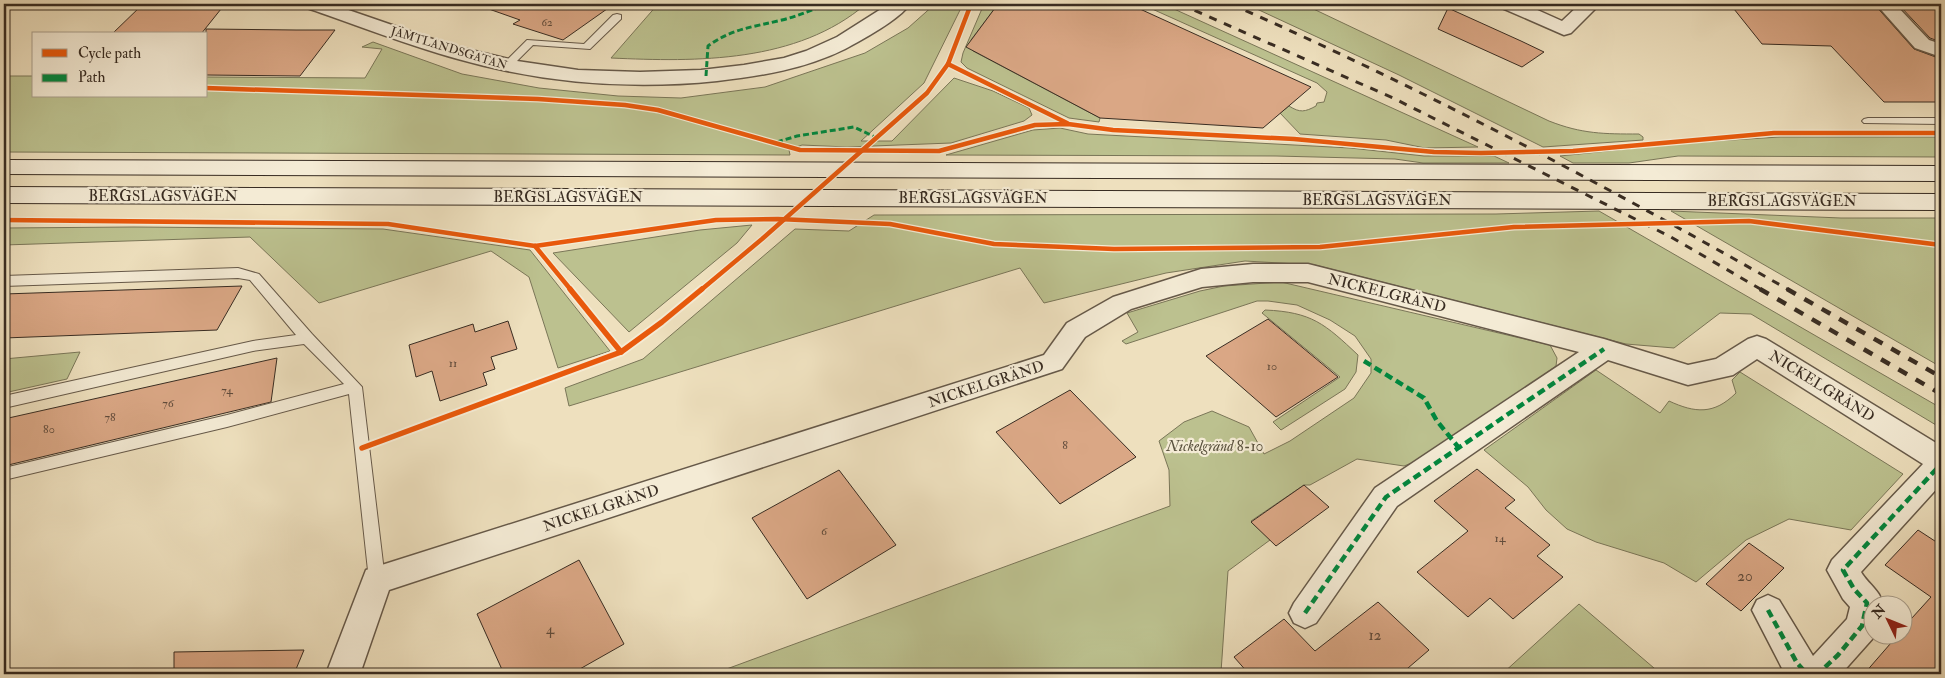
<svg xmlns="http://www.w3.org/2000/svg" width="1945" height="678" font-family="'IM FELL Double Pica',serif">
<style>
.green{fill:#bcc18f;stroke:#7a7658}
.building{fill:#daa785;stroke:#382c22}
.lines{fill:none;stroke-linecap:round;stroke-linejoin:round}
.lane-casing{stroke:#665949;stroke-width:2}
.street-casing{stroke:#665949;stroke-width:3}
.secondary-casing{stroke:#382c22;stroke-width:2}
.lane{fill:#f4ebd5;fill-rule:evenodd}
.street{fill:#f4ebd5;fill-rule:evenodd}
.secondary{fill:#f4ebd5;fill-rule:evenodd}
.rail-far1{stroke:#382c22;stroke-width:3;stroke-dasharray:8 8;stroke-linecap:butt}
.rail{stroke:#382c22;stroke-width:4.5;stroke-dasharray:10 10;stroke-linecap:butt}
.quiet-far1{stroke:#00873e;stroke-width:3;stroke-dasharray:6 3;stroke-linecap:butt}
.quiet{stroke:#00873e;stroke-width:4.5;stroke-dasharray:8 4.5;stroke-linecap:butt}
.cycleway-far1-casing{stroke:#f4ebd5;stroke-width:7}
.cycleway-casing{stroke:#f4ebd5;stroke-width:9}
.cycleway-far1{stroke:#e8590c;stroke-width:4.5}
.cycleway{stroke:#e8590c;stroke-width:5.5}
.labels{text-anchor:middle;stroke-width:4.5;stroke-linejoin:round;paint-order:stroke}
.far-number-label{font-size:11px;fill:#604b3b}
.far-street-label{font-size:12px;fill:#382c22;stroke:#f4ebd5}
.number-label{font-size:12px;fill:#604b3b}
.street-label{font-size:15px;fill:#382c22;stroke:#f4ebd5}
.park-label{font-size:15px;font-style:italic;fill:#59513d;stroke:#f4ebd5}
.near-number-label{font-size:15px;fill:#604b3b}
</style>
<rect width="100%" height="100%" fill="#eee0be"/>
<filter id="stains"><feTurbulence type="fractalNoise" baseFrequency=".004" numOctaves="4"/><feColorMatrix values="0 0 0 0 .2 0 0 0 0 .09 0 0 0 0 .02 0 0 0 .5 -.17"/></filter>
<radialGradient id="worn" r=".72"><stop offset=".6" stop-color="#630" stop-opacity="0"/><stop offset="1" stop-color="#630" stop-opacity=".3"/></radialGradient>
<g class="green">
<path d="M658 4H866C797 63 697 62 611 58Z"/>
<path d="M935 4H963L924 83 861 141H892L954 78 993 91 1029 108 1032 115 1024 121 951 143 847 147 802 145 789 150 790 155 4 152V76H34V96H206V77L365 78 382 49 362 47 373 42 462 74 539 88 618 96 681 98 765 87 865 53 908 28Z"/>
<path d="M984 4H998L971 40 973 51 1100 118 1099 122 1069 118 967 68 961 62 963 53Z"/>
<path d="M1141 4H1163L1478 147 1425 148 1386 140 1300 134 1280 113 1289 106C1300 113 1305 112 1316 106L1317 103 1324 102 1327 92 1317 83Z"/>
<path d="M1246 4H1303L1549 121C1582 134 1604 134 1639 134L1643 137V140L1543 147 1399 75Z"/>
<path d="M1060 128 1088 134 1350 148 1424 156H1494L1509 163H1423L1395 159 1276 156 946 155 1033 130Z"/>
<path d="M1780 137H1941V157L1678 156 1629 163H1573L1560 156 1683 143Z"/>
<path d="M1599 211 1941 408V428L1751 314 1720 313 1674 348 1626 344 1315 265 1245 261 1166 273 1044 303 1020 268 569 406 565 388 643 359 795 229 849 231 874 215 1496 214Z"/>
<path d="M1671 211 1841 218H1941V367Z"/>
<path d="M752 225 737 243 629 332 553 253 700 230Z"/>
<path d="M134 227 383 229 530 250 610 351 558 368 529 277 491 251 319 303 250 237 4 245V228Z"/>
<path d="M1281 282 1550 345 1557 358 1556 366 1429 456 1404 466 1357 459 1310 485H1304L1251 521 1270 540 1228 571 1221 672 1223 674H713L1170 506 1169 470 1159 441 1184 422 1212 411 1249 427 1264 454 1290 441 1354 398 1371 373V359L1355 336 1330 320 1297 305 1268 301H1257L1126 344 1122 341 1138 332 1127 313 1200 291 1224 286Z"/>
<path d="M1265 310C1312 312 1325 324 1358 355L1356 372 1345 389 1281 430 1273 422 1340 377 1262 313Z"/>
<path d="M80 352 67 379 4 393V359Z"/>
<path d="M1596 370 1660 413 1669 401C1695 413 1714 415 1736 393L1732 380 1740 372 1903 474 1851 530 1789 519 1746 540 1696 582 1664 563 1596 542 1567 529 1546 510 1528 487 1484 450Z"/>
<path d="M1579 604 1661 674H1502Z"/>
</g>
<g class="building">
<path d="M143 4H225L201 34H112Z"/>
<path d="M487 4H614L563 40 513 24 520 20 486 8Z"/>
<path d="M998 4H1129L1311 87 1263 128 1100 118 966 47Z"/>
<path d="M1730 4H1874L1914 49 1941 59V102H1884L1831 46 1762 44Z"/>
<path d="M1899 5 1941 8V42L1930 38Z"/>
<path d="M1448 8 1521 41 1544 52 1522 67 1438 29Z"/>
<path d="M206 29 296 30H335L300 76 206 75Z"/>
<path d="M242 286 217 330 4 338V294Z"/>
<path d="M1268 319 1338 377 1276 417 1206 356Z"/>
<path d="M508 321 517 349 491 357 495 369 483 373 487 385 440 401 432 371 416 377 409 345 473 324 475 332Z"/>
<path d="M277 358 271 402 4 466V419Z"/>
<path d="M1070 390 1136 457 1060 504 996 432Z"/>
<path d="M1477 469 1515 500 1505 508 1550 545 1537 556 1563 577 1513 619 1490 598 1468 617 1417 572 1468 531 1434 501Z"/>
<path d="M839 470 896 545 807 599 752 518Z"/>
<path d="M1304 485 1329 507 1276 546 1251 522Z"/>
<path d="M1918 530 1941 545V674H1864L1897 636H1902V629L1931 597 1885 565Z"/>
<path d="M1749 543 1784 568 1741 611 1706 584Z"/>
<path d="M579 560 624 644 571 674H504L477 614Z"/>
<path d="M1378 602 1429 650 1401 674H1249L1234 657 1284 619 1315 651Z"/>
<path d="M304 650 294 674H174V652Z"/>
</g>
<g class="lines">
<defs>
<g id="lane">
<path d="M617 14 621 15V19L590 49 533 45 511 67 507 68 502 65 527 40 584 44 613 15Z"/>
<path d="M1868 118H1941V124L1864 123 1862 121 1864 119Z"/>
<path d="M238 268 259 274 312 334 362 387 385 580 383 585 377 587 371 585 369 580 349 394 227 427 4 480V468L227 415 344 384 304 344 253 351 4 408V396L253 341 296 335 250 280 238 278 4 286V276Z"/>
</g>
<g id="street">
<path d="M305 4H331L450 45 517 61 578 70 640 72 701 70 744 65 784 58 806 51 837 37 889 4H910C900 19 862 40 845 49 805 69 761 76 717 81 630 90 542 83 458 59 407 45 357 25 307 8Z"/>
<path d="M1500 4H1524L1562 21 1580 4H1600L1571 33 1564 35 1502 8Z"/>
<path d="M1876 4H1895L1929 40 1941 44V57L1915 48Z"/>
<path d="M1253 264H1308L1604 339 1688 365 1716 359 1748 339 1757 336 1766 339 1941 446V484L1861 572C1868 584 1882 592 1883 606H1872L1874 637 1841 674H1785L1752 610 1757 600 1768 595 1779 600 1813 656 1847 619 1850 607 1843 599 1827 570 1832 560 1923 464 1757 359 1733 375 1688 385 1608 360 1397 506 1316 623 1305 628 1294 623 1289 613 1294 603 1375 488 1579 352 1308 282H1253L1202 287 1131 309 1085 337 1062 369 389 590 360 674H326L366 570 1044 355 1067 323 1113 297 1201 269Z"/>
</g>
<g id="secondary">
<path d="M4 160 1941 166V181L4 174Z"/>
<path d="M4 187 1941 194V210L4 203Z"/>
</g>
</defs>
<use href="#lane" class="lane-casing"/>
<use href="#street" class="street-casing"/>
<use href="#secondary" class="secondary-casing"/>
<use href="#lane" class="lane"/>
<use href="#street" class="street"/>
<use href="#secondary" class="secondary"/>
<g class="rail-far1">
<path d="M1180 4 1393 98 1671 237 1762 290"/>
<path d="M1231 4C1423 89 1607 186 1789 290"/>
</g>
<g class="rail">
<path d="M1760 289 1941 394"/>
<path d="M1787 289 1941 377"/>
</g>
<g class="quiet-far1">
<path d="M706 76 708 46C733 28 754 27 782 20 798 16 812 10 827 4"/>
<path d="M777 142 797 136 854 127 877 138"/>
</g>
<g class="quiet">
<path d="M1364 361 1424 398 1437 421 1459 448"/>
<path d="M1768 610 1797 663 1807 674"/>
<path d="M1305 613 1386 497 1604 349"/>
<path d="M1815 674 1819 673 1838 655 1862 626 1867 603 1854 589 1843 570 1941 464"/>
</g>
<defs>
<g id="cycleway-far1">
<path d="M948 64 1067 123"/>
<path d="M206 88 538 99 625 105 658 110 800 150 939 151 1035 125 1068 124 1113 130 1294 139 1434 152 1481 153 1573 151 1774 133H1941"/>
<path d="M4 220 388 224 535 246 716 220 778 219 890 224 994 244 1114 249 1320 247 1514 227 1749 221 1941 245"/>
<path d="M535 246 571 290"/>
<path d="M701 290 762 239 927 93 948 64 971 4"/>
</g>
<g id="cycleway">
<path d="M570 289 621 352"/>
<path d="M362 448 621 352 662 322 702 289"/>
</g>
</defs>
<use href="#cycleway-far1" class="cycleway-far1-casing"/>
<use href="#cycleway" class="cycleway-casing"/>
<use href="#cycleway-far1" class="cycleway-far1"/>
<use href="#cycleway" class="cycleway"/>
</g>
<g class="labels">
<g class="far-number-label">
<text x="547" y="26">62</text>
</g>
<g class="far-street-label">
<text transform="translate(449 48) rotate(17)" y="4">JÄMTLANDSGATAN</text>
</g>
<g class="number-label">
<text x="453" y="367">11</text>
<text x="1272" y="370">10</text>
<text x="227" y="394">74</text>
<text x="168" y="407">76</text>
<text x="110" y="421">78</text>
<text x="49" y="433">80</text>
<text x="1065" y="449">8</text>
<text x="824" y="535">6</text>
<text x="1500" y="542">14</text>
</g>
<g class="street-label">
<text x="163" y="201">BERGSLAGSVÄGEN</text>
<text x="568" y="202">BERGSLAGSVÄGEN</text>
<text x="973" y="203">BERGSLAGSVÄGEN</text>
<text x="1377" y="205">BERGSLAGSVÄGEN</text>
<text x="1782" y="206">BERGSLAGSVÄGEN</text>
<text transform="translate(1387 293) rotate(14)" y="5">NICKELGRÄND</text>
<text transform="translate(986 384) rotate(-18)" y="5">NICKELGRÄND</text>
<text transform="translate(1822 386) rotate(32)" y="5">NICKELGRÄND</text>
<text transform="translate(601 508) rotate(-18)" y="5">NICKELGRÄND</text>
</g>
<g class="park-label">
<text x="1215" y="451">Nickelgränd 8-10</text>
</g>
<g class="near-number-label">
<text x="1745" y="581">20</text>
<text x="550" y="634">4</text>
<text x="1375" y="640">12</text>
</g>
</g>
<rect width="1945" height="678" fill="none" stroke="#eee0be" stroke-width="20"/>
<rect x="5" y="5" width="1935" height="668" fill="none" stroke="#382c22" stroke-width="2.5"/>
<rect x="10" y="10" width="1925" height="658" fill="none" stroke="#382c22"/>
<rect x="32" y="32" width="175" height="65" fill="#f4ebd5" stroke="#a99f8d"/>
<rect x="42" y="49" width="25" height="8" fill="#e8590c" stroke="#a99f8d"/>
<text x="78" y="58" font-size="15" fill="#382c22">Cycle path</text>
<rect x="42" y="74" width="25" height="8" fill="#00873e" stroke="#a99f8d"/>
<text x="78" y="82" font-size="15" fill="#382c22">Path</text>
<g transform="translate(1888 620) rotate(313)"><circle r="24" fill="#f4ebd5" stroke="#a99f8d"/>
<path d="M0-4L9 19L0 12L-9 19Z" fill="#8f2418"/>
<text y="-8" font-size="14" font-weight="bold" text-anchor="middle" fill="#382c22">N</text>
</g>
<rect width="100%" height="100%" filter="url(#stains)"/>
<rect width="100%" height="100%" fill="url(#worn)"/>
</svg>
